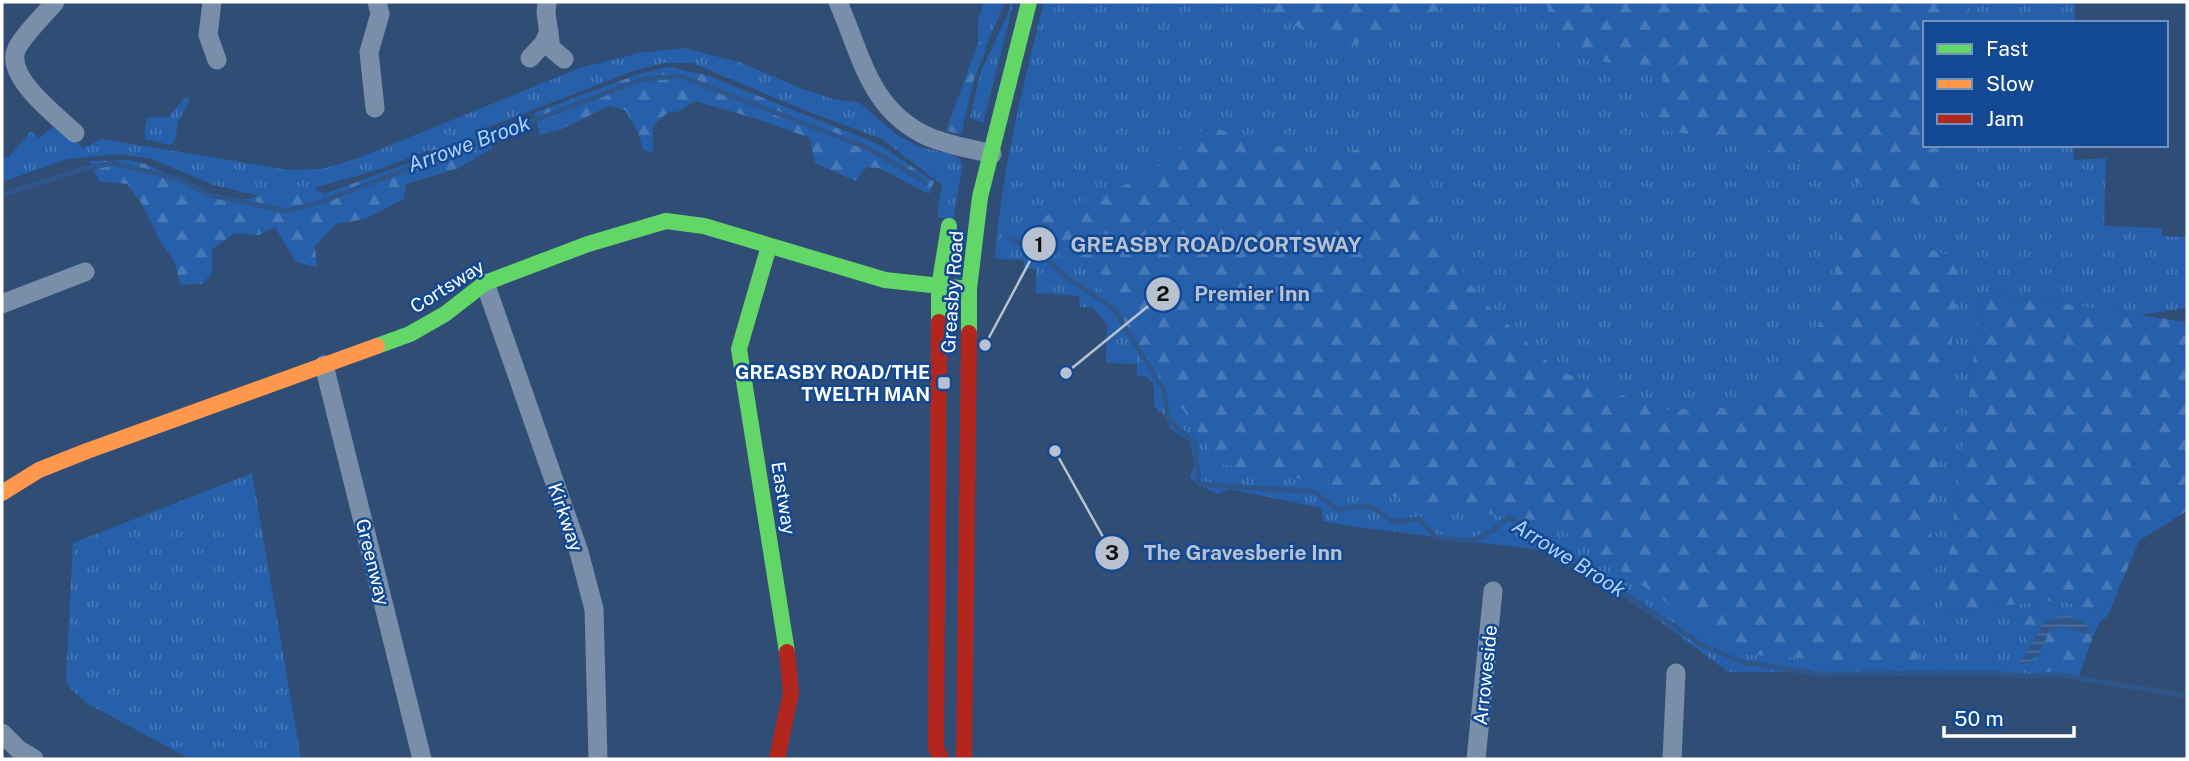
<svg xmlns="http://www.w3.org/2000/svg" width="2189" height="761" font-family="'Public Sans',sans-serif">
<style>
.grass{fill:url(#grass-tufts)}
.forest{fill:url(#forest-firs)}
.water{fill:url(#water-rules)}
.lines{fill:none;stroke-linecap:round;stroke-linejoin:round}
.stream{stroke:#2f568b;stroke-width:5}
.street{stroke:#788ea9;stroke-width:19}
.fast{stroke:#63d668;stroke-width:16}
.slow{stroke:#ff974d;stroke-width:16}
.jam{stroke:#b3261e;stroke-width:16}
.poi-dot{fill:#b7c1cf;stroke:#134993;stroke-width:2.5}
.labels{text-anchor:middle;stroke-width:5;stroke-linejoin:round;paint-order:stroke}
.street-label{font-size:19px;fill:#fff;stroke:#134993}
.poi-label{font-size:19px;font-weight:bold;fill:#fff;stroke:#134993;text-anchor:end}
.water-label{font-size:21px;font-style:italic;fill:#adcff9;stroke:#134993}
.leader{fill:none;stroke:#b7c1cf;stroke-width:2.5}
.callout-dot{fill:#b7c1cf;stroke:#134993;stroke-width:2.5}
.mark-label{font-size:21px;text-anchor:middle;font-weight:bold;fill:#111}
.callout-label{font-size:21px;text-anchor:middle;font-weight:bold;fill:#b7c1cf;stroke:#134993;stroke-width:5;stroke-linejoin:round;paint-order:stroke}
</style>
<defs>
<pattern id="grass-tufts" width="24" height="20" patternUnits="userSpaceOnUse" patternTransform="scale(1.75)"><rect width="24" height="20" fill="#2660aa"/><path d="M3 7l-1-3M5 7V3M7 7l1-3M15 17l-1-3M17 17v-4M19 17l1-3" fill="none" stroke="#4778b7"/></pattern>
<pattern id="forest-firs" width="22" height="20" patternUnits="userSpaceOnUse" patternTransform="scale(1.75)"><rect width="22" height="20" fill="#2660aa"/><path d="M5 1l3.5 6h-7zM16 11l3.5 6h-7z" fill="#4778b7"/></pattern>
<pattern id="water-rules" width="6" height="5" patternUnits="userSpaceOnUse" patternTransform="scale(1.75)"><rect width="6" height="5" fill="#2f568b"/><path d="M0 2.5h6" fill="none" stroke="#4e6f9c"/></pattern>
</defs>
<rect width="100%" height="100%" fill="#304d76"/>
<g class="grass">
<path d="M984 2H1005L977 67 961 134 946 131 978 44V19Z"/>
<path d="M1011 2H1014L983 123 970 118 981 71 1007 16Z"/>
<path d="M1044 2H2075V23H1925V145H2074V160L2106 158 2104 226 2162 228V236L2187 237V308L2139 315 1982 292 1942 612 2058 600 2108 615 2100 622C2065 607 2045 613 2008 618L2031 644 2021 661 2029 664 2031 676 1991 673 1728 672 1660 621 1556 552 1349 526 1323 521 1322 508 1229 489 1218 494 1198 485 1190 477 1195 464 1189 441 1170 428 1168 419 1154 406V384L1147 377 1137 376V364L1106 363 1107 324 1093 308 1080 307 1079 296 1036 293V269L1024 268V260L995 259C1001 172 1023 86 1044 2Z"/>
<path d="M684 48 742 63 802 89 833 99 860 103 896 134 919 147 951 154 960 159 962 167 953 222 937 216 942 185 882 139 804 110 692 63H664L633 71 380 169 314 188 267 198 214 185 149 158 117 154 68 159 2 182V157H9L31 131 39 138 53 127 84 148 102 139 289 170 322 169 358 158 580 68 639 53Z"/>
<path d="M185 97 189 98V101L178 121 175 141 170 145 145 139V125L148 117 168 118Z"/>
<path d="M252 473 301 759H190L85 702 68 686 66 676 73 543Z"/>
</g>
<g class="forest">
<path d="M1258 2H1455L1349 47 1304 31Z"/>
<path d="M1545 2H1970L1967 23H1925V145H1951L1942 214 1749 143 1668 131 1645 112 1663 92 1662 70 1565 56Z"/>
<path d="M978 44 986 50 971 86 961 134 946 131Z"/>
<path d="M670 67 709 76 880 145 934 182 929 194 879 168 867 167 855 181 815 163 810 138 757 119 695 101 680 111 667 113 653 126V153L643 150 638 132 625 110 609 106 562 129 540 135 534 113 641 73Z"/>
<path d="M1207 126 1331 161 1357 149 1424 192 1432 222 1477 295 1555 369 1660 410 1742 407 1808 356 1833 289 1842 213 1863 208 1910 244 1961 258 1917 665 1739 654 1560 527 1220 464 1089 272 1023 234 1035 220 1147 176Z"/>
<path d="M489 132 492 148 459 168 406 184 404 199 365 219 336 224 315 246 317 267 296 262 275 227 259 235 235 233 212 249V273L202 284 181 285 174 261 161 243 142 204 127 184 99 181 90 161 128 160 146 164 210 195 240 201 300 186 314 188 324 194 425 157 443 135Z"/>
<path d="M1982 292 2187 322V511L2139 541 2108 615 2058 600 1942 612Z"/>
<path d="M2051 612 2079 613 2100 622 2093 636 2078 679 2053 674 2031 676 2029 664 2020 662 2031 644 2008 618Z"/>
</g>
<path class="water" d="M2065 614 2084 622 2093 636 2065 627 2050 630 2040 652 2029 664 2020 662 2045 622Z"/>
<g class="lines">
<g class="stream">
<path d="M2 195 83 169 113 163 178 179 210 195 287 211 318 203 643 79 680 76 868 148 925 182"/>
<path d="M1010 239 1040 253 1066 277 1114 309 1164 391 1168 419 1195 443 1199 484 1314 492 1337 509 1370 506 1394 522 1419 519 1435 537 1471 541 1491 532 1509 517 1704 646 1742 662 1819 674 1991 673 2031 676 2053 674 2187 696"/>
</g>
<g class="street">
<path d="M55 2C44 15 25 33 17 48 3 76 57 116 75 133"/>
<path d="M212 2 208 35 217 60"/>
<path d="M547 2 546 13 551 48 564 59"/>
<path d="M838 2C862 56 869 110 929 137 948 145 972 149 992 154"/>
<path d="M530 58 544 43 549 31"/>
<path d="M375 108 369 52 380 14 377 2"/>
<path d="M485 283 579 552 594 609 598 759"/>
<path d="M2 304 85 272"/>
<path d="M324 365 422 759"/>
<path d="M2 733 19 750 34 759"/>
<path d="M1476 759 1493 591"/>
<path d="M1672 759 1676 673"/>
</g>
<g class="fast">
<path d="M769 246 739 349 787 652"/>
<path d="M939 322V287L949 226"/>
<path d="M969 333V289L980 197 1029 2"/>
<path d="M377 346 410 334 445 314 485 283 588 244 666 221 704 226 885 280 969 289"/>
</g>
<path class="slow" d="M2 493 39 470 87 451 377 346"/>
<g class="jam">
<path d="M939 322 936 748 941 759"/>
<path d="M777 759 791 692 787 652"/>
<path d="M964 759 969 333"/>
</g>
</g>
<rect class="poi-dot" x="937" y="376" width="14" height="14" rx="3.5"/>
<g class="labels">
<g class="street-label">
<text transform="translate(447 286) rotate(-32)" y="7">Cortsway</text>
<text transform="translate(952 292) rotate(-86)" y="7">Greasby Road</text>
<text transform="translate(784 498) rotate(81)" y="7">Eastway</text>
<text transform="translate(566 517) rotate(71)" y="7">Kirkway</text>
<text transform="translate(373 562) rotate(76)" y="7">Greenway</text>
<text transform="translate(1485 675) rotate(-84)" y="7">Arroweside</text>
</g>
<g class="poi-label">
<text x="930" y="379">GREASBY ROAD/THE<tspan x="930" dy="22">TWELTH MAN</tspan></text>
</g>
<g class="water-label">
<text transform="translate(469 144) rotate(-20)" y="7">Arrowe Brook</text>
<text transform="translate(1569 558) rotate(32)" y="7">Arrowe Brook</text>
</g>
</g>
<path class="leader" d="M985 345L1039 244M1066 373L1163 294M1055 451L1112 553"/>
<g class="callout-dot">
<circle cx="985" cy="345" r="7"/>
<circle cx="1066" cy="373" r="7"/>
<circle cx="1055" cy="451" r="7"/>
<circle cx="1039" cy="244" r="18"/>
<circle cx="1163" cy="294" r="18"/>
<circle cx="1112" cy="553" r="18"/>
</g>
<g class="mark-label">
<text x="1039" y="252">1</text>
<text x="1163" y="301">2</text>
<text x="1112" y="560">3</text>
</g>
<g class="callout-label">
<text x="1216" y="252">GREASBY ROAD/CORTSWAY</text>
<text x="1252" y="301">Premier Inn</text>
<text x="1243" y="560">The Gravesberie Inn</text>
</g>
<rect width="2189" height="761" fill="none" stroke="#ffffff" stroke-width="7"/>
<rect x="1923" y="21" width="245" height="126" fill="#134993" stroke="#7192be" stroke-width="2"/>
<rect x="1937" y="44" width="35" height="10" fill="#63d668" stroke="#7192be" stroke-width="2"/>
<text x="1986" y="56" font-size="21" fill="#ffffff">Fast</text>
<rect x="1937" y="79" width="35" height="10" fill="#ff974d" stroke="#7192be" stroke-width="2"/>
<text x="1986" y="91" font-size="21" fill="#ffffff">Slow</text>
<rect x="1937" y="114" width="35" height="10" fill="#b3261e" stroke="#7192be" stroke-width="2"/>
<text x="1986" y="126" font-size="21" fill="#ffffff">Jam</text>
<path d="M1944 726v10h130v-10" fill="none" stroke="#ffffff" stroke-width="3.5"/>
<text x="1954" y="726" font-size="21" fill="#ffffff" stroke="#134993" stroke-width="5" paint-order="stroke">50 m</text>
</svg>
